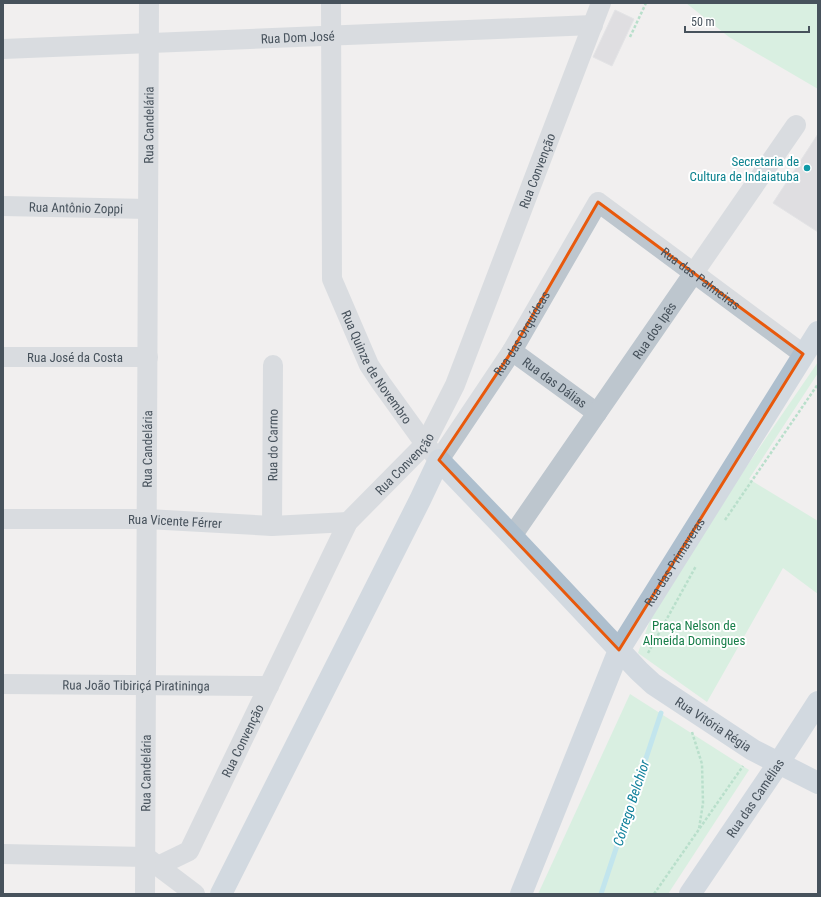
<svg xmlns="http://www.w3.org/2000/svg" width="821" height="897" font-family="'Roboto Condensed',sans-serif">
<style>
.green{fill:#bdefd0}
.lines{fill:none;stroke-linecap:round;stroke-linejoin:round}
.stream{stroke:#8ad9ec;stroke-width:5}
.building{fill:#c9cbd1;stroke:#d3d5da}
.path{stroke:#75cda1;stroke-width:2.5;stroke-dasharray:3 2;stroke-linecap:butt}
.minor{stroke:#bdc6ce;stroke-width:20}
.major{stroke:#aebfce;stroke-width:22}
.marked{fill:none;stroke:#e8590c;stroke-width:3;stroke-linejoin:round}
.culture-dot{fill:#0f9aa8;stroke:#fff;stroke-width:1.5}
.labels{text-anchor:middle;stroke-width:4;stroke-linejoin:round;paint-order:stroke}
.street-label{font-size:13px;fill:#47525c;stroke:#fff}
.culture-label{font-size:13px;fill:#0d838f;stroke:#fff;text-anchor:end}
.park-label{font-size:13px;fill:#177e49;stroke:#fff}
.water-label{font-size:14px;font-style:italic;fill:#0d7f9a;stroke:#fff}
</style>
<rect width="100%" height="100%" fill="#f1efef"/>
<g class="green">
<path d="M686 3H818V89L729 37Z"/>
<path d="M818 362V373L749 479 818 521V594L783 568 707 702 638 653 653 612 701 533Z"/>
<path d="M630 694 749 770 668 894H538Z"/>
</g>
<g class="lines">
<path class="stream" d="M601 894 661 713"/>
</g>
<g class="building">
<path d="M615 10 634 19 612 66 593 57Z"/>
<path d="M818 134V232L773 203Z"/>
</g>
<g class="lines">
<g class="path">
<path d="M630 37 646 3"/>
<path d="M725 520 818 384"/>
<path d="M648 653 696 566"/>
<path d="M692 732 702 764 703 803 699 829"/>
<path d="M654 894 743 766"/>
</g>
<g class="minor">
<path id="s1" d="M331 3 332 279 369 365 381 383 425 444 439 460 512 351 598 202 803 354"/>
<path id="s2" d="M3 49 593 25"/>
<path id="s3" d="M3 206 148 209"/>
<path id="s4" d="M512 351 597 413"/>
<path id="s5" d="M3 357H148"/>
<path id="s6" d="M3 519H147L272 526 348 522"/>
<path id="s7" d="M272 526 273 365"/>
<path id="s8" d="M512 536 796 125"/>
<path id="s9" d="M3 684 269 686"/>
<path d="M3 854 146 857 195 894"/>
<path id="s10" d="M158 866 189 851 348 522 425 444 455 385 601 3"/>
<path id="s11" d="M145 894 149 3"/>
</g>
<g class="major">
<path id="s12" d="M221 894 420 500 439 460 512 536 639 671 653 684 753 750 818 783"/>
<path id="s13" d="M521 894 619 650 818 332"/>
<path id="s14" d="M690 894 778 764 818 702"/>
</g>
</g>
<path d="M0 0H821V897H0ZM598 202 803 354 619 650 439 460 512 351Z" fill="#f1efef" fill-opacity=".55" fill-rule="evenodd"/>
<path class="marked" d="M598 202 803 354 619 650 439 460 512 351Z"/>
<circle class="culture-dot" cx="807" cy="168" r="4"/>
<g class="labels">
<g class="street-label">
<text dy="5" stroke="none"><textPath href="#s2" startOffset="295">Rua Dom José</textPath></text>
<text dy="5" stroke="none"><textPath href="#s11" startOffset="769">Rua Candelária</textPath></text>
<text dy="5" stroke="none"><textPath href="#s10" startOffset="805">Rua Convenção</textPath></text>
<text dy="5" stroke="none"><textPath href="#s3" startOffset="73">Rua Antônio Zoppi</textPath></text>
<text dy="5" stroke="none"><textPath href="#s1" startOffset="919">Rua das Palmeiras</textPath></text>
<text dy="5" stroke="none"><textPath href="#s8" startOffset="250">Rua dos Ipês</textPath></text>
<text dy="5" stroke="none"><textPath href="#s1" startOffset="639">Rua das Orquídeas</textPath></text>
<text dy="5" stroke="none"><textPath href="#s5" startOffset="72">Rua José da Costa</textPath></text>
<text dy="5" stroke="none"><textPath href="#s1" startOffset="375">Rua Quinze de Novembro</textPath></text>
<text dy="5" stroke="none"><textPath href="#s4" startOffset="53">Rua das Dálias</textPath></text>
<text dy="5" stroke="none"><textPath href="#s7" startOffset="81">Rua do Carmo</textPath></text>
<text dy="5" stroke="none"><textPath href="#s11" startOffset="445">Rua Candelária</textPath></text>
<text dy="5" stroke="none"><textPath href="#s10" startOffset="481">Rua Convenção</textPath></text>
<text dy="5" stroke="none"><textPath href="#s6" startOffset="172">Rua Vicente Férrer</textPath></text>
<text dy="5" stroke="none"><textPath href="#s13" startOffset="367">Rua das Primaveras</textPath></text>
<text dy="5" stroke="none"><textPath href="#s9" startOffset="133">Rua João Tibiriçá Piratininga</textPath></text>
<text dy="5" stroke="none"><textPath href="#s12" startOffset="868">Rua Vitória Régia</textPath></text>
<text dy="5" stroke="none"><textPath href="#s10" startOffset="157">Rua Convenção</textPath></text>
<text dy="5" stroke="none"><textPath href="#s11" startOffset="121">Rua Candelária</textPath></text>
<text dy="5" stroke="none"><textPath href="#s14" startOffset="116">Rua das Camélias</textPath></text>
</g>
<g class="culture-label">
<text x="799" y="166">Secretaria de<tspan x="799" dy="15">Cultura de Indaiatuba</tspan></text>
</g>
<g class="park-label">
<text x="694" y="630">Praça Nelson de<tspan x="694" dy="15">Almeida Domingues</tspan></text>
</g>
<g class="water-label">
<text transform="translate(631 803) rotate(-72)" y="5">Córrego Belchior</text>
</g>
</g>
<rect width="821" height="897" fill="none" stroke="#47525c" stroke-width="8"/>
<path d="M685 26v6h124v-6" fill="none" stroke="#47525c" stroke-width="2"/>
<text x="691" y="26" font-size="12" fill="#47525c" stroke="#ffffff" stroke-width="3" paint-order="stroke">50 m</text>
</svg>
